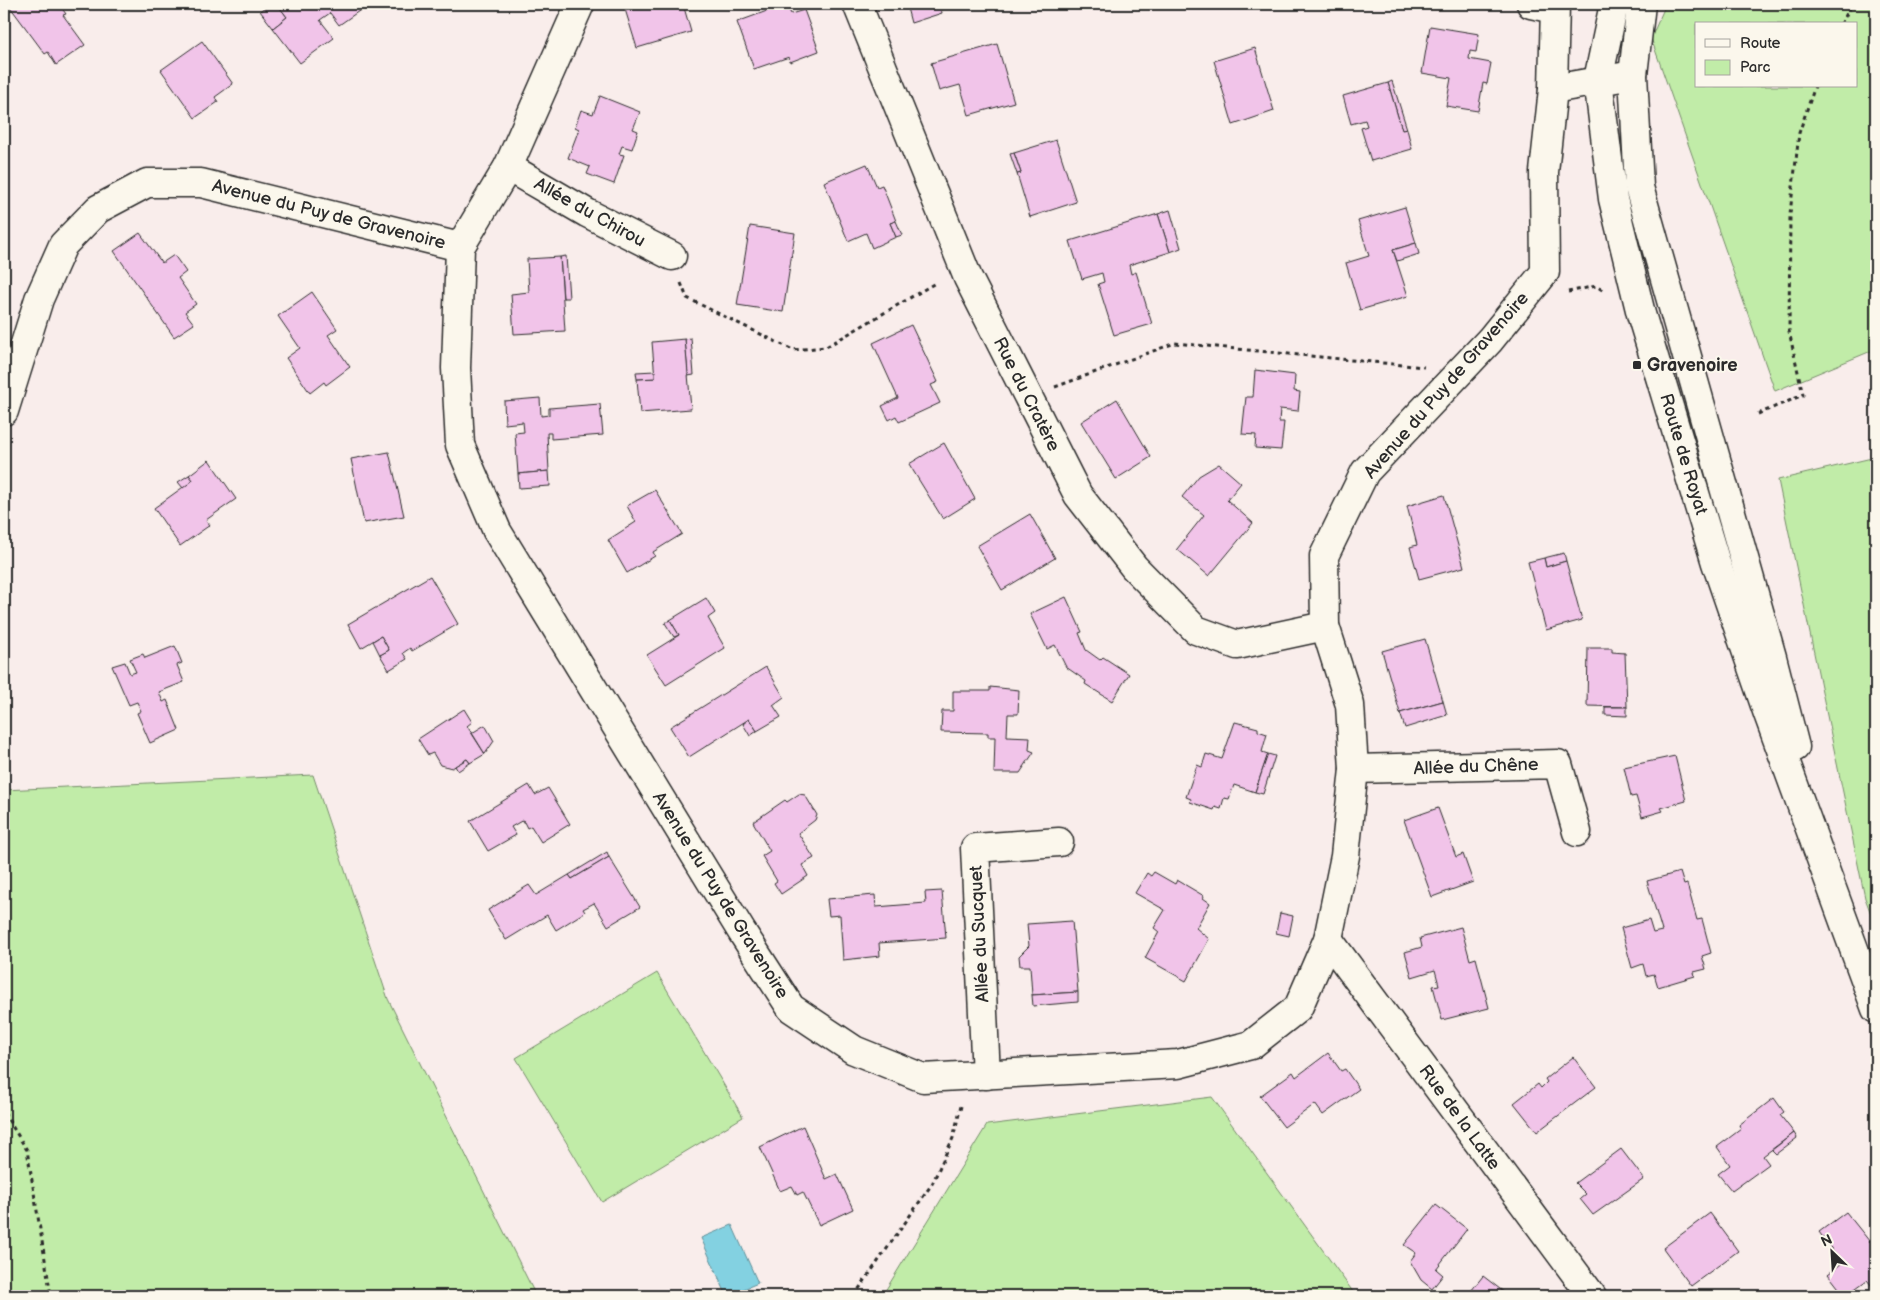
<svg xmlns="http://www.w3.org/2000/svg" width="1880" height="1300" font-family="'Balsamiq Sans',sans-serif">
<style>
.green{fill:#c1eca8;stroke:#768c6a;fill-rule:evenodd}
.water{fill:#83d1e1;stroke:#608f98}
.building{fill:#f1c4e9;stroke:#2b2b2b}
.lines{fill:none;stroke-linecap:round;stroke-linejoin:round}
.street-casing{stroke:#2b2b2b;stroke-width:31}
.secondary-casing{stroke:#2b2b2b;stroke-width:31}
.path{stroke:#2b2b2b;stroke-width:3;stroke-dasharray:4 4;stroke-linecap:butt}
.street{stroke:#fbf7ec;stroke-width:28}
.secondary{stroke:#fbf7ec;stroke-width:28}
.poi-dot{fill:#2b2b2b;stroke:#fbf7ec;stroke-width:2}
.labels{text-anchor:middle;stroke-width:4;stroke-linejoin:round;paint-order:stroke}
.street-label{font-size:18px;fill:#2b2b2b;stroke:#fbf7ec}
.poi-label{font-size:18px;font-weight:bold;fill:#2b2b2b;stroke:#fbf7ec;text-anchor:start}
</style>
<rect width="100%" height="100%" fill="#f9edeb"/>
<filter id="ink" filterUnits="userSpaceOnUse"><feTurbulence type="fractalNoise" baseFrequency=".02" numOctaves="2"/><feDisplacementMap in="SourceGraphic" scale="10" xChannelSelector="R" yChannelSelector="G"/><feConvolveMatrix kernelMatrix="1 2 1 2 8 2 1 2 1" color-interpolation-filters="sRGB"/></filter>
<g filter="url(#ink)">
<g class="green">
<path d="M1666 4H1876V349L1775 391 1651 38ZM1696 24H1856V86H1696Z"/>
<path d="M1876 457V927L1865 898 1778 480Z"/>
<path d="M313 775 388 999 536 1296H4V790Z"/>
<path d="M657 973 743 1117 602 1202 516 1058Z"/>
<path d="M1212 1097 1356 1296H882L987 1125Z"/>
</g>
<path class="water" d="M732 1225 758 1283 727 1296 701 1238Z"/>
<g class="building">
<path d="M8 4H59L66 14 63 15 85 45 56 65 48 52 45 54Z"/>
<path d="M269 4H280L278 5 287 17 273 28 260 11Z"/>
<path d="M280 4H369L339 25 330 13 320 20 334 38 300 63 273 28 287 17 278 5Z"/>
<path d="M630 4H683L691 32 637 48 624 6Z"/>
<path d="M786 4 791 14 804 10 819 51 790 62 789 57 754 69 737 22Z"/>
<path d="M906 4H940L942 13 911 23Z"/>
<path d="M1430 26 1479 34 1476 52 1470 51 1469 59 1491 63 1487 84 1483 83 1478 111 1446 106 1451 78 1422 73Z"/>
<path d="M202 41 233 84 215 97 218 102 195 118 161 70Z"/>
<path d="M997 44 1014 102 969 115 960 85 939 91 931 63Z"/>
<path d="M1255 48 1274 111 1233 125 1214 61Z"/>
<path d="M1392 81 1407 129 1402 130 1388 83Z"/>
<path d="M1388 83 1402 130 1407 129 1412 149 1371 161 1361 128 1367 126 1365 120 1351 124 1343 96Z"/>
<path d="M600 96 640 112 633 129 638 131 632 149 622 146 619 154 624 155 614 184 587 174 590 167 568 158 579 129 575 127 581 110 593 114Z"/>
<path d="M1056 140 1076 202 1030 217 1017 174 1021 173 1014 153Z"/>
<path d="M1014 153 1021 173 1017 174 1010 154Z"/>
<path d="M867 164 877 187 882 185 896 221 890 223 896 237 872 248 866 233 848 241 824 182Z"/>
<path d="M1405 207 1416 243 1393 250 1408 296 1360 310 1346 263 1369 256 1358 221Z"/>
<path d="M1170 210 1181 248 1170 252 1158 214Z"/>
<path d="M1158 214 1170 252 1129 265 1131 274 1136 272 1152 324 1114 335 1098 284 1104 282 1102 273 1082 279 1070 241Z"/>
<path d="M896 221 902 235 896 237 890 223Z"/>
<path d="M750 226 795 233 783 312 737 305Z"/>
<path d="M140 233 162 263 174 255 186 272 178 278 196 304 185 312 194 324 174 337 114 251Z"/>
<path d="M1416 243 1419 254 1397 261 1393 250Z"/>
<path d="M566 256 569 298H563L560 257Z"/>
<path d="M560 257 565 331 514 334 511 294 529 292 527 259Z"/>
<path d="M312 292 337 329 328 335 350 367 326 385 324 382 310 393 286 358 300 348 278 316Z"/>
<path d="M911 325 938 382 931 385 940 403 899 422 896 416 889 420 882 406 898 398 873 343Z"/>
<path d="M691 338 694 375 688 376 685 339Z"/>
<path d="M685 339 691 409 640 413 637 379 655 378 652 342Z"/>
<path d="M1255 370 1295 375 1294 391 1300 392 1298 411 1280 409 1279 422H1284L1281 450 1255 448 1256 435 1242 434 1246 397H1253Z"/>
<path d="M655 371V378L637 379 636 372Z"/>
<path d="M540 398 541 416 549 415V408L600 404 603 435 551 439V433H547L549 471 518 474 515 433 524 432 523 422 505 424 504 401Z"/>
<path d="M1117 399 1151 457 1116 479 1081 422Z"/>
<path d="M944 443 975 499 943 519 909 464Z"/>
<path d="M389 452 404 516 364 523 351 459Z"/>
<path d="M209 460 236 499 206 520 210 525 180 546 154 508 193 480 189 475Z"/>
<path d="M1219 464 1241 483 1227 500 1253 523 1209 576 1177 549 1204 515 1182 497 1199 476Z"/>
<path d="M549 471 550 486 519 488 518 474Z"/>
<path d="M189 475 193 480 183 488 178 482Z"/>
<path d="M655 490 682 534 653 552 655 556 627 573 608 540 636 522 627 506Z"/>
<path d="M1444 495 1464 567 1419 579 1410 547 1417 545 1407 506Z"/>
<path d="M1030 514 1055 558 1002 590 977 546Z"/>
<path d="M1564 553 1566 561 1546 567 1544 558Z"/>
<path d="M1544 558 1546 567 1566 561 1582 620 1546 630 1528 562Z"/>
<path d="M430 576 458 624 412 651 410 648 403 653 407 659 389 670 380 655 389 650 381 636 361 648 348 624Z"/>
<path d="M1066 597 1082 632 1079 633 1086 650 1100 660 1103 657 1129 674 1112 701 1085 684 1086 681 1066 667 1055 645 1047 649 1030 614Z"/>
<path d="M706 598 715 613 708 618 725 648 666 685 647 655 679 635 670 620Z"/>
<path d="M670 620 679 635 674 637 665 623Z"/>
<path d="M381 636 389 650 380 655 373 641Z"/>
<path d="M1425 639 1443 701 1400 713 1382 651Z"/>
<path d="M175 646 182 663 177 665 184 682 159 692 163 702 167 700 179 730 150 743 137 713 141 711 137 702 129 705 112 666 125 662 130 674 136 672 130 659 143 654 145 658Z"/>
<path d="M1588 648H1612V652L1625 653 1627 707 1587 706Z"/>
<path d="M766 667 784 697 773 705 781 717 757 731 749 719 689 757 670 727Z"/>
<path d="M990 687 1019 690 1018 714H1008L1007 736 1030 737 1029 750 1034 752 1020 773H994L995 737H988V733L941 732 942 711H953V691H990Z"/>
<path d="M1443 701 1447 715 1405 728 1400 713Z"/>
<path d="M1605 707H1627V716L1605 715Z"/>
<path d="M464 709 472 722 467 726 485 754 470 763 467 759 452 768 440 765 433 753 428 755 418 739Z"/>
<path d="M749 719 757 731 750 736 743 724Z"/>
<path d="M1235 722 1258 728V731L1267 734 1262 752 1268 754 1255 792 1234 785 1229 799 1224 798 1221 809 1215 807 1214 810 1190 802 1191 799 1186 797 1197 765 1202 767 1206 754 1222 759Z"/>
<path d="M485 725 494 741 485 754 472 733Z"/>
<path d="M1268 754 1275 756 1263 794 1255 792Z"/>
<path d="M1675 756 1686 801 1661 808 1663 811 1642 817 1636 796 1631 797 1624 767Z"/>
<path d="M467 759 470 763 458 771 455 766Z"/>
<path d="M529 785 535 795 548 788 570 824 541 842 531 826 527 828 523 820 511 827 516 835 488 851 470 821Z"/>
<path d="M799 794 805 795 817 815 815 820 798 833 814 858 802 865 808 876 781 894 774 883 777 881 762 856 770 851 753 822 785 800 787 802Z"/>
<path d="M1438 808 1456 857 1463 854 1473 882 1432 897 1404 820Z"/>
<path d="M607 852 609 857 572 879 569 875Z"/>
<path d="M609 857 640 907 608 926 594 903 583 909 585 912 556 930 547 915 506 940 488 910 529 885 536 895 569 875 572 879Z"/>
<path d="M1154 872 1175 884 1177 880 1204 896 1203 898 1210 903 1196 928 1209 939 1186 981 1145 958 1159 932 1154 928 1165 910 1135 893 1147 873 1151 876Z"/>
<path d="M1680 872 1684 885 1687 884 1697 920 1702 919 1711 953 1702 956 1706 969 1694 972 1695 976 1658 987 1654 974 1646 976 1643 964 1632 968 1621 928 1649 920 1653 933 1662 931 1647 881Z"/>
<path d="M942 891 946 938 879 943 880 956 843 960 840 915 829 916 827 899 875 895 876 907 926 903 925 892Z"/>
<path d="M1280 913 1293 916 1289 936 1276 933Z"/>
<path d="M1072 921 1078 992 1032 995 1030 966H1020L1019 956 1029 946 1027 924Z"/>
<path d="M1461 927 1470 960 1476 958 1489 1008 1442 1020 1433 986 1439 985 1435 970 1412 977 1405 952 1422 947 1420 938Z"/>
<path d="M1078 992V1002L1033 1006 1032 995Z"/>
<path d="M1328 1053 1341 1071 1345 1069 1359 1089 1323 1115 1315 1104 1284 1127 1260 1096 1293 1072 1296 1077Z"/>
<path d="M1573 1057 1596 1087 1537 1132 1514 1103 1538 1084 1541 1088 1547 1082 1545 1079Z"/>
<path d="M1774 1098 1784 1112 1780 1115 1794 1133 1763 1156 1769 1164 1732 1191 1718 1174 1730 1165 1717 1147 1741 1129 1739 1125Z"/>
<path d="M803 1126 826 1179 837 1174 853 1209 819 1225 803 1192 797 1195 792 1186 780 1191 760 1147Z"/>
<path d="M1794 1133 1797 1138 1776 1154 1772 1150Z"/>
<path d="M1621 1149 1644 1179 1593 1215 1580 1199 1586 1194 1575 1183Z"/>
<path d="M1436 1205 1467 1229 1436 1269 1443 1275 1432 1289 1421 1280 1410 1261 1416 1253 1404 1245Z"/>
<path d="M1846 1212 1870 1242 1876 1237V1283L1872 1286 1867 1280 1845 1296 1828 1274 1842 1263 1819 1232Z"/>
<path d="M1710 1213 1738 1251 1691 1286 1663 1248Z"/>
<path d="M1483 1276 1509 1296H1467Z"/>
</g>
<g class="lines">
<defs>
<g id="street">
<path d="M580 4 508 167 460 247 456 368 460 445 497 531 742 932 791 1008 854 1050 923 1078 1178 1064 1251 1045 1298 1008 1328 939 1345 856 1354 769 1350 705 1325 626 1324 556 1365 472 1490 340 1545 272 1544 172 1553 89 1633 75"/>
<path d="M857 4 968 278 1078 495 1134 567 1196 630 1237 645 1325 626"/>
<path d="M1531 4 1554 9"/>
<path d="M1553 89 1555 4"/>
<path d="M508 167 587 213 672 256"/>
<path d="M4 411 39 299 63 245 98 209 147 183H201L460 247"/>
<path d="M1354 769 1558 764 1577 832"/>
<path d="M1328 939 1592 1296"/>
<path d="M986 1075 975 848 1059 842"/>
</g>
<g id="secondary">
<path d="M1614 4 1598 80 1613 199 1641 314 1716 563 1768 714 1876 1009"/>
<path d="M1641 4 1633 75 1639 187 1772 657 1795 747"/>
</g>
</defs>
<use href="#street" class="street-casing"/>
<use href="#secondary" class="secondary-casing"/>
<g class="path">
<path d="M1841 24 1852 4"/>
<path d="M681 283 687 298 793 350 826 347 937 282"/>
<path d="M1568 292 1596 286 1604 291"/>
<path d="M1055 387 1175 343 1424 367"/>
<path d="M1758 414 1803 395 1789 331 1790 214 1799 133 1815 86"/>
<path d="M4 1113 27 1150 51 1296"/>
<path d="M854 1296 932 1184 953 1138 961 1106"/>
</g>
<use href="#street" class="street"/>
<use href="#secondary" class="secondary"/>
</g>
</g>
<rect class="poi-dot" x="1632" y="360" width="10" height="10" rx="2.5"/>
<g class="labels">
<g class="street-label">
<text transform="translate(590 212) rotate(29)" y="6">Allée du Chirou</text>
<text transform="translate(329 214) rotate(14)" y="6">Avenue du Puy de Gravenoire</text>
<text transform="translate(1446 385) rotate(-49)" y="6">Avenue du Puy de Gravenoire</text>
<text transform="translate(1027 394) rotate(63)" y="6">Rue du Cratère</text>
<text transform="translate(1684 454) rotate(73)" y="6">Route de Royat</text>
<text transform="translate(1476 766) rotate(-2)" y="6">Allée du Chêne</text>
<text transform="translate(721 895) rotate(58)" y="6">Avenue du Puy de Gravenoire</text>
<text transform="translate(979 934) rotate(-93)" y="6">Allée du Sucquet</text>
<text transform="translate(1460 1117) rotate(54)" y="6">Rue de la Latte</text>
</g>
<g class="poi-label">
<text x="1647" y="371">Gravenoire</text>
</g>
</g>
<rect width="1880" height="1300" fill="none" stroke="#fbf7ec" stroke-width="20"/>
<rect x="10" y="10" width="1860" height="1280" fill="none" stroke="#2b2b2b" stroke-width="2" filter="url(#ink)"/>
<rect x="1695" y="22" width="162" height="65" fill="#fbf7ec" stroke="#a8a59f"/>
<rect x="1705" y="39" width="25" height="8" fill="#fbf7ec" stroke="#a8a59f"/>
<text x="1740" y="48" font-size="15" fill="#2b2b2b">Route</text>
<rect x="1705" y="60" width="25" height="15" fill="#c1eca8" stroke="#a8a59f"/>
<text x="1740" y="72" font-size="15" fill="#2b2b2b">Parc</text>
<g transform="translate(1832 1252) rotate(335)" stroke="#fbf7ec" stroke-width="4" paint-order="stroke">
<path d="M0-4L9 19L0 12L-9 19Z" fill="#2b2b2b"/>
<text y="-8" font-size="14" font-weight="bold" text-anchor="middle" fill="#2b2b2b">N</text>
</g>
</svg>
